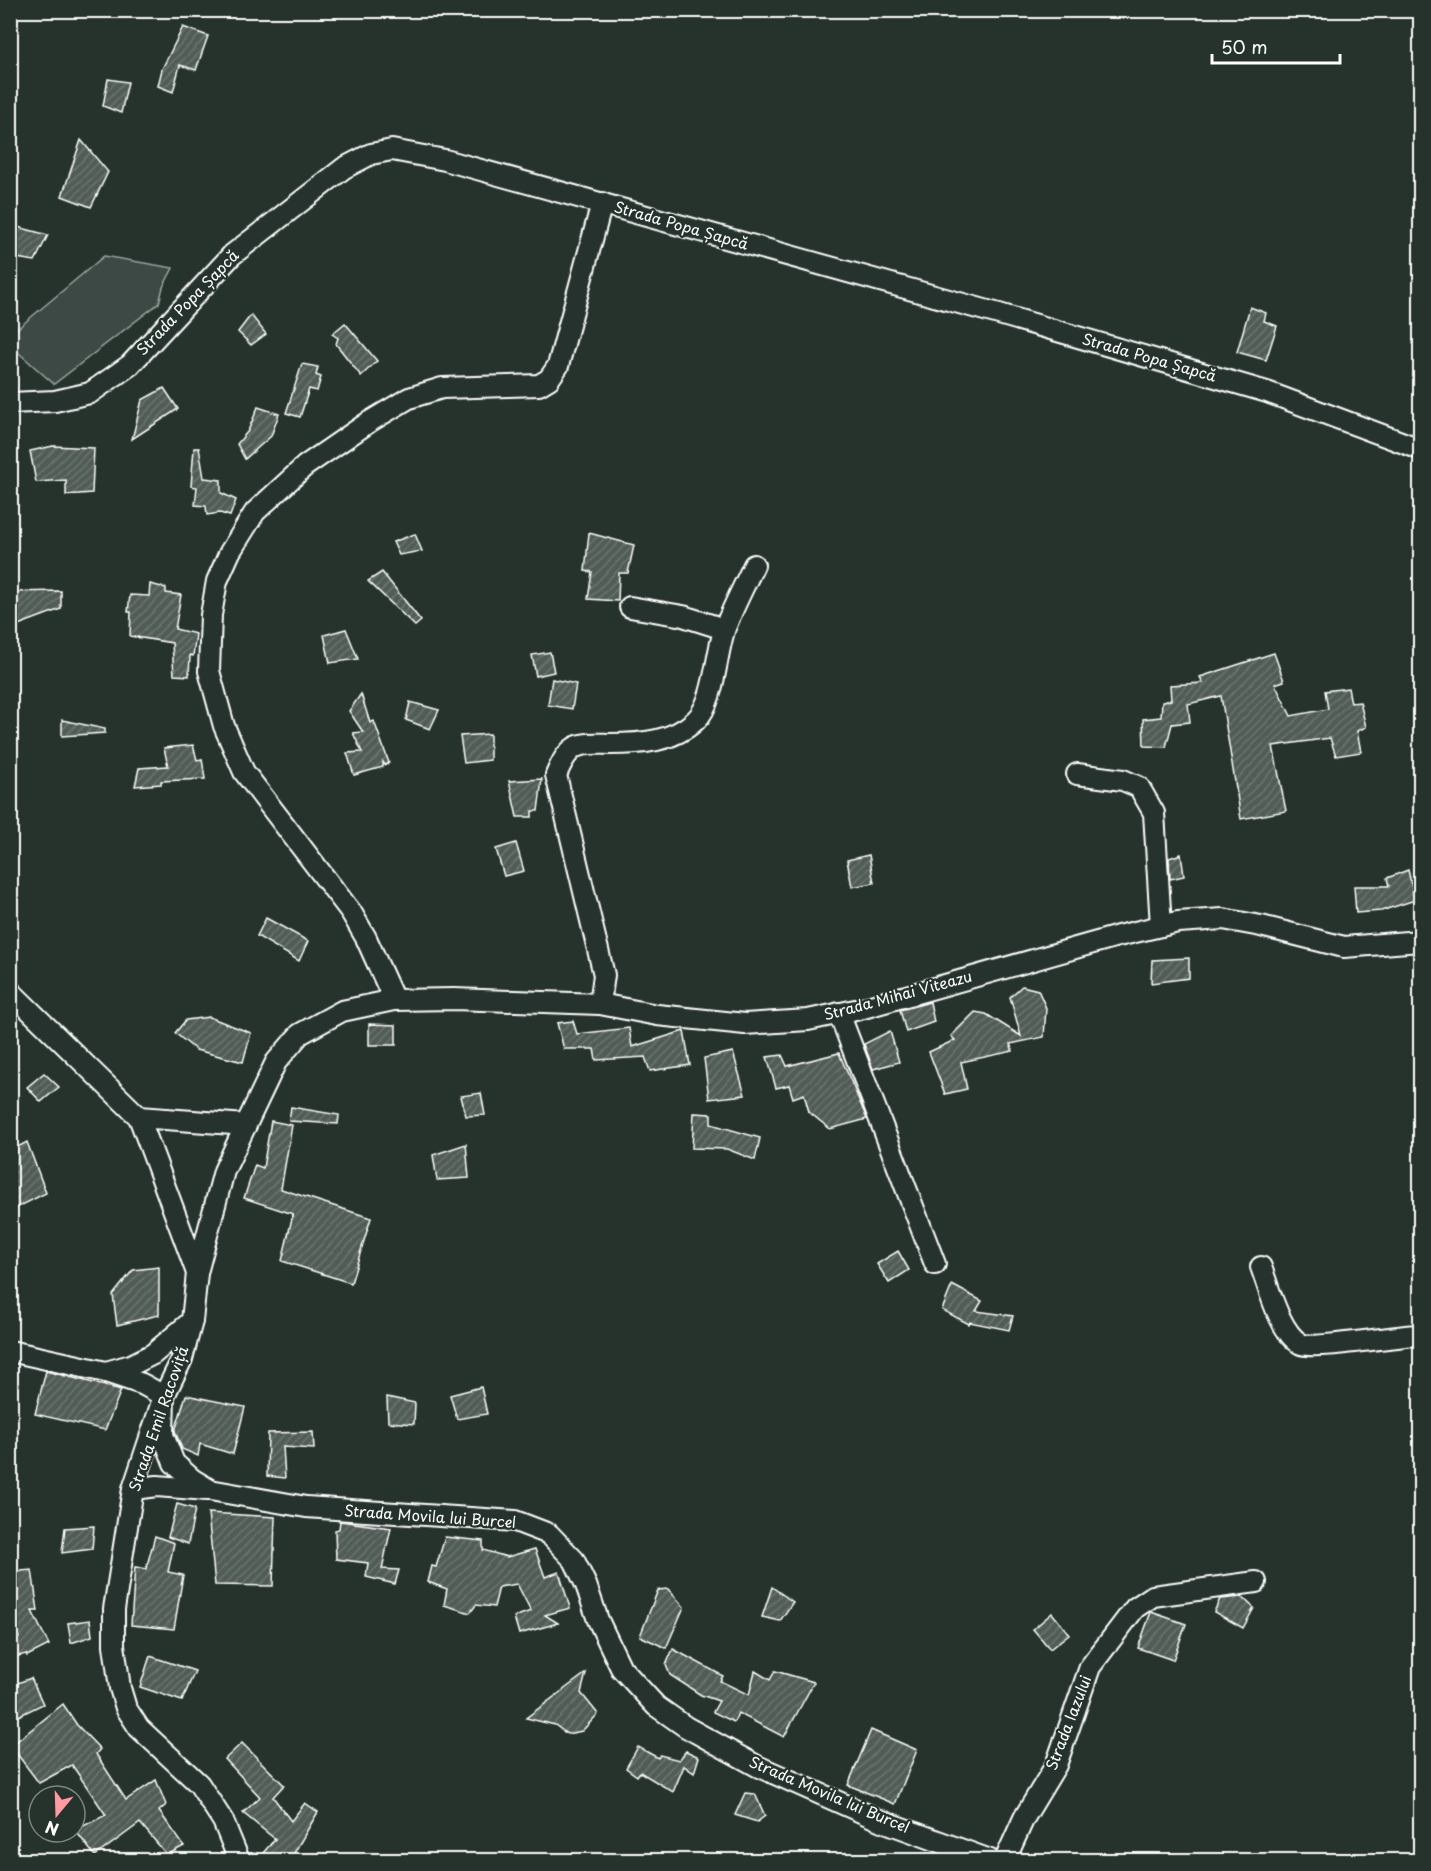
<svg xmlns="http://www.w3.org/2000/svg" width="1431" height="1871" font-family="'Playpen Sans',sans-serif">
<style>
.green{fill:#3e4944;stroke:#9ea4a2;stroke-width:1.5}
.building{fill:url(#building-hatch);stroke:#fff;stroke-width:1.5}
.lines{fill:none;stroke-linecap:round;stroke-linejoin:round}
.street-casing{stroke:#fff;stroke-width:24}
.street{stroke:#26332d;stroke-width:20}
.labels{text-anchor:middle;stroke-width:4.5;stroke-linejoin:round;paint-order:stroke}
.street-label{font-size:15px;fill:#fff;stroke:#26332d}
</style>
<defs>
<pattern id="building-hatch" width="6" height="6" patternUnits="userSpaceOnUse" patternTransform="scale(1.5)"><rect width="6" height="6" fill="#515c57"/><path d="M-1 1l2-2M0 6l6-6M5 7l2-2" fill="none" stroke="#6b7470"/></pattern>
</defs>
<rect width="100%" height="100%" fill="#26332d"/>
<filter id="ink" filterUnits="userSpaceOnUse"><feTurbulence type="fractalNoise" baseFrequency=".0167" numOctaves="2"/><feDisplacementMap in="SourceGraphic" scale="12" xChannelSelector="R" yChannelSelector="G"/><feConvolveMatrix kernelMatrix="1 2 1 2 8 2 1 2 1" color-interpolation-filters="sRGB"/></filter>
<g filter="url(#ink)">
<path class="green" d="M104 256 173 268 163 287 159 303 54 384 11 346V334Z"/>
<g class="building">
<path d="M183 27 208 36 196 70 180 65 173 92 158 86 162 69Z"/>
<path d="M108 79 128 82 121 113 103 106Z"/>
<path d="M81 140 108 172 91 207 62 196Z"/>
<path d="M10 225 48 235 35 261 10 257Z"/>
<path d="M1250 307 1266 313 1264 321 1277 326 1266 360 1237 352Z"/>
<path d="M251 315 266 334 251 345 238 332Z"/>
<path d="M345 323 377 361 361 376 336 344 338 338 332 334Z"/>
<path d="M302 364 318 367 316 375 321 377 317 391 309 389 300 417 286 413Z"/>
<path d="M164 388 178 409 132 439 142 400Z"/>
<path d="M258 407 279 414 271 436 245 459 237 444 248 431Z"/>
<path d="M53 446 94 448 92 493 66 495V480L36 482 30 451Z"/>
<path d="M194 448H199L204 478 221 480V493L236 500 230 516 220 513 207 515 206 506 195 505 197 487 191 486Z"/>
<path d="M589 533 634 545 628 573H619L618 601 588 599 592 572 585 571Z"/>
<path d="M415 534 422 551 399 555 393 542Z"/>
<path d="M382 572 421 621 415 626 368 581Z"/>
<path d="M150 584 166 588V593L181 595 175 629 196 634 193 656 190 655 189 676 174 675 172 643 130 636 131 612H128L130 595 149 596Z"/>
<path d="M61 591V609L18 625 10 605V592Z"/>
<path d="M346 629 358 659 330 663 324 635Z"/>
<path d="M550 652 554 672 536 676 532 655Z"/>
<path d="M1274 653 1284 681 1275 684 1291 716 1328 709 1325 691 1348 688 1351 703 1360 702 1366 727 1357 731 1361 752 1336 756 1330 738 1273 746 1286 811 1241 819 1221 696 1188 704 1190 722 1172 724 1166 747 1144 746 1143 719 1161 717 1162 702 1171 700 1170 685 1203 683 1200 677Z"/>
<path d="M552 679 576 684 572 709 548 705Z"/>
<path d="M361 694 370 723 374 721 389 763 385 765 383 762V767L354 775 347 753 362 752 353 733 363 732 349 711Z"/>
<path d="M410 702 439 710 430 729 406 720Z"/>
<path d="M62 720 105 729V733L62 736Z"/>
<path d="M490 734V760L464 763 460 736Z"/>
<path d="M193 745 197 760 202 759 205 779 161 781V784L135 786 139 768 168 766 164 748Z"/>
<path d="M542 779 538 811H532V817H517L509 781Z"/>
<path d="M516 843 524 871 504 876 496 849Z"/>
<path d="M1181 854 1184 876 1170 879 1169 858Z"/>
<path d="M869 855 874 883 852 887 847 860Z"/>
<path d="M1408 870 1415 900 1381 911 1356 913 1354 886H1389L1387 878Z"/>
<path d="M266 918 308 941 299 961 257 936Z"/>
<path d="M1189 958V978L1151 983 1152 960Z"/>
<path d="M1022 986 1038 990 1046 1008 1044 1037 1010 1044 1013 1051 961 1062 967 1089 945 1094 929 1052 955 1040 951 1036 975 1012 986 1014 1021 1036 1010 997Z"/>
<path d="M930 1002 934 1022 906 1032 900 1010Z"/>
<path d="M209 1017 251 1033 243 1062 196 1050 175 1033 186 1020Z"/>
<path d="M573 1021 577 1034 629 1028 632 1047 684 1031 690 1065 650 1071 645 1057 596 1060 594 1049H564L557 1023Z"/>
<path d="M369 1024 396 1025V1045H369Z"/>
<path d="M890 1031 899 1062 873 1069 864 1044Z"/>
<path d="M733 1052 745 1095 709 1099 704 1058Z"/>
<path d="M839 1053 867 1119 830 1129 809 1112 804 1094 793 1098 789 1085 776 1088 767 1057 782 1055 787 1066Z"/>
<path d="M44 1073 59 1087 41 1102 27 1087Z"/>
<path d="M481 1093 485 1115 466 1116 461 1096Z"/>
<path d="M291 1107 339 1115 338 1124 289 1121Z"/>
<path d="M694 1113 711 1114V1124L760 1138 755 1160 727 1149 692 1148Z"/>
<path d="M271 1121 292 1125 281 1189 371 1218 351 1283 282 1261 293 1214 244 1198 255 1165 263 1168Z"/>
<path d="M27 1142 46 1193 10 1211V1151Z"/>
<path d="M466 1144 469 1178 437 1180 433 1155Z"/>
<path d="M898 1251 909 1270 889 1283 877 1264Z"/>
<path d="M159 1267V1315L117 1325 113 1295 133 1270Z"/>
<path d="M952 1285 982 1301 976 1311 1013 1316 1009 1330 970 1322 969 1324 942 1310Z"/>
<path d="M46 1371 121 1390 105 1430 35 1414Z"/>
<path d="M481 1387 487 1414 457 1419 450 1395Z"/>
<path d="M186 1395 245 1407 233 1454 200 1444 198 1456 182 1449 175 1431Z"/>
<path d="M387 1397 415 1403 414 1424 388 1422Z"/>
<path d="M313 1432 314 1449 283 1447 285 1478 267 1476 268 1433Z"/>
<path d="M177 1504 195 1509 188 1544 168 1537Z"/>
<path d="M208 1513 275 1517 273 1586 215 1585Z"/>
<path d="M340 1521 391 1528 382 1569 399 1570 395 1584 366 1577 368 1563 336 1559 335 1530 339 1529Z"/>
<path d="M94 1526 92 1549 62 1553 65 1528Z"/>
<path d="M155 1536 174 1543 168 1572 183 1575 174 1629 131 1625 135 1567 146 1569Z"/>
<path d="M445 1537 483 1541V1550L507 1557 535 1549 545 1577 559 1572 570 1608 545 1615 558 1623 519 1634 514 1617 531 1611 517 1584 499 1587 494 1607 476 1605 470 1613 444 1605 447 1589 428 1582 432 1566 436 1567Z"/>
<path d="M32 1570 38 1611H32L49 1645 27 1656 26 1654 10 1658V1642L19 1638 10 1619V1572Z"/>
<path d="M772 1587 793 1602 780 1621 762 1617Z"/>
<path d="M668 1589 684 1607 666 1648 640 1636 658 1590Z"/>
<path d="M1242 1597 1254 1608 1243 1628 1214 1612 1220 1599Z"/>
<path d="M1151 1612 1186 1624 1173 1660 1138 1648Z"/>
<path d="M1052 1613 1069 1634 1050 1649 1033 1629Z"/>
<path d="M90 1620 92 1636 71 1643 68 1623Z"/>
<path d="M673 1649 723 1676 720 1681 749 1695 755 1671 770 1680 775 1671 814 1682 784 1737 738 1713 734 1722 713 1712 719 1701 701 1695 670 1675 666 1665Z"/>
<path d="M150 1656 195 1671 182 1701 140 1687Z"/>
<path d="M586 1673 581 1693 598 1714 582 1731 567 1734 555 1725 526 1718Z"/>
<path d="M31 1678 43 1704 10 1720V1686Z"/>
<path d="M63 1704 77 1725 100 1749 96 1754 126 1800 156 1780 166 1805 159 1811 184 1846 167 1855 140 1823 95 1856 75 1830 106 1815 72 1765 39 1783 11 1746Z"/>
<path d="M871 1730 917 1750 895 1804 848 1785Z"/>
<path d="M242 1743 284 1785 273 1797 291 1821 305 1803 318 1812 290 1860H257L275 1839 243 1813 260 1797 225 1759Z"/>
<path d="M638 1747 658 1758 660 1755 679 1760 686 1751 699 1757 694 1773 684 1766 673 1792 640 1772 637 1776 626 1768Z"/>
<path d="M745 1793 755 1794 765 1816 757 1822 735 1815Z"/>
</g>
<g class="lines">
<defs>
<g id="street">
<path d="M10 403 55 401 90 393 130 365 232 255 344 168 371 154 392 150 445 160 999 314 1267 392 1420 449"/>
<path d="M630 607 683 616 724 629"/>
<path d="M1077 774 1123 780 1139 787 1154 813 1161 926"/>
<path d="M10 991 139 1117 197 1273"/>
<path d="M394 1000 366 938 351 912 244 772 224 726 209 671 211 615 217 581 230 552 255 512 305 466 369 422 409 398 442 388 539 385 549 379 558 366 602 203"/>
<path d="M600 1004 604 975 556 775C560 766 565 754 574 748 583 742 600 744 610 744 641 744 673 742 696 720 715 702 716 652 725 628 733 607 744 586 754 565"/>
<path d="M839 1013 935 1264"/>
<path d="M139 1117 246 1125"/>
<path d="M1261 1267C1269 1288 1280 1333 1301 1344 1313 1350 1399 1335 1420 1335"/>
<path d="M10 1351 106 1372 131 1365 153 1354 192 1321"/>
<path d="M106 1372 142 1384 164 1396 163 1435 174 1463 192 1479 210 1490 306 1507 515 1521 549 1534 574 1560 586 1585 598 1620 621 1668 656 1706 686 1727 757 1766 877 1819 990 1860"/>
<path d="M133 1489 157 1486 207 1490"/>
<path d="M239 1860 223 1821 199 1784 139 1728 126 1708 120 1688 114 1645V1609L133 1489 164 1396 182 1359 192 1321 197 1273 224 1171 276 1062 300 1034 342 1011 394 1000 454 999 600 1004 657 1015 745 1024 808 1020 860 1009 1118 936 1178 922 1223 919 1261 926 1344 947 1420 941"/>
<path d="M1005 1860 1024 1818 1056 1765 1090 1667 1135 1608 1153 1596 1256 1582"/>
</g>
</defs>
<use href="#street" class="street-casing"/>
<use href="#street" class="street"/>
</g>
</g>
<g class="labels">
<g class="street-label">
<text transform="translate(681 226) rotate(16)" y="5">Strada Popa Șapcă</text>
<text transform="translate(188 303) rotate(-46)" y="5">Strada Popa Șapcă</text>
<text transform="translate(1149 358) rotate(16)" y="5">Strada Popa Șapcă</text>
<text transform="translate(898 996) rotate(-15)" y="5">Strada Mihai Viteazu</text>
<text transform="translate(159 1419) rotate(-71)" y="5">Strada Emil Racoviță</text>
<text transform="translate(430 1517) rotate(4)" y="5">Strada Movila lui Burcel</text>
<text transform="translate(1069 1723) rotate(-69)" y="5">Strada Iazului</text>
<text transform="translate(829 1795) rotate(23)" y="5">Strada Movila lui Burcel</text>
</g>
</g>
<rect width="1431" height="1871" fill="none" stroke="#26332d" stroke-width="36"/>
<rect x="18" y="18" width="1395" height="1835" fill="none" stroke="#fff" stroke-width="2" filter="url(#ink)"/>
<g transform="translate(57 1814) rotate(199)"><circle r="28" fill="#26332d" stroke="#7d8581" stroke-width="1.5"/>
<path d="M0-4.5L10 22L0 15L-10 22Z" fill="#ff9aa2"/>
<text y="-9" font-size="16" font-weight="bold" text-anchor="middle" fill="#ffffff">N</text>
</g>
<path d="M1212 54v9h128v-9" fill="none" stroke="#ffffff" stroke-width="3"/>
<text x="1221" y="54" font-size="18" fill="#ffffff" stroke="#26332d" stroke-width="4.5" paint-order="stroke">50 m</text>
</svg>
